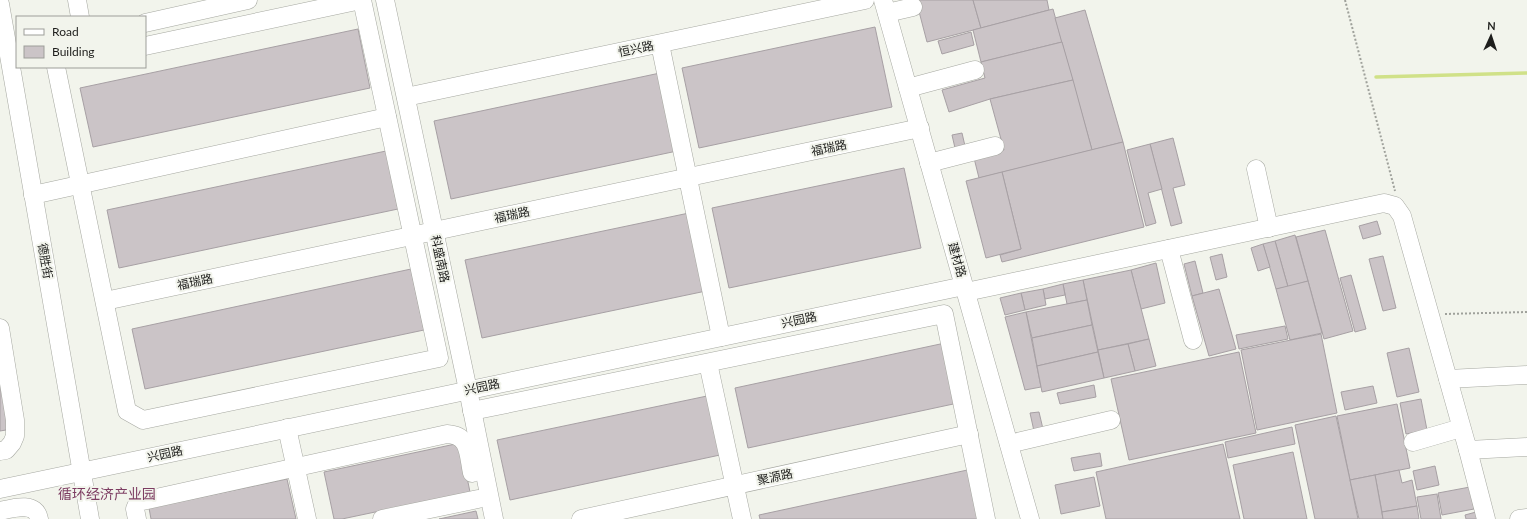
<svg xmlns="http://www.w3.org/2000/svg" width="1527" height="519" font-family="Lato,'Noto Sans SC',sans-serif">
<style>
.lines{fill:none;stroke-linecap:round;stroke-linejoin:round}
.stream{stroke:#d0e188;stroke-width:3.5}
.building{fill:#cbc4c7;stroke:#a7a0a4}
.minor-casing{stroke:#a6a8a1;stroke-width:19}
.path{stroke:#9fa19b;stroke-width:2;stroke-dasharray:2 2;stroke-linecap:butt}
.minor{stroke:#fff;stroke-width:18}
.labels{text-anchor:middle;stroke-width:4;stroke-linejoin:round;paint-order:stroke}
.street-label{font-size:12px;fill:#1e1e1c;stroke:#f2f4ec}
.quarter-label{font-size:14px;fill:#7d3d62;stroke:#f2f4ec}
</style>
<rect width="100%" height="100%" fill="#f2f4ec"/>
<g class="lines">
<path class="stream" d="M1376 77 1527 73"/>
</g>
<g class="building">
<path d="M916 0H973L981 28 927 42Z"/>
<path d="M973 0H1047L1049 10 981 28Z"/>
<path d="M1053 9 1062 42 981 62 973 30Z"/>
<path d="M1085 10 1123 142 1092 150 1055 18Z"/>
<path d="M875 27 892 107 699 148 682 68Z"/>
<path d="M358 29 370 88 93 147 80 88Z"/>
<path d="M971 32 974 45 942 54 938 41Z"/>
<path d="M1062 42 1073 80 990 99 949 112 942 90 985 78 981 62Z"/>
<path d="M660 73 677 151 451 199 434 121Z"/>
<path d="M1073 80 1092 150 979 178 974 158 1004 150 990 99Z"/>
<path d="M962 133 965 146 955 148 952 135Z"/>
<path d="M1173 138 1185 185 1173 188 1182 223 1171 226 1150 144Z"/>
<path d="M1123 142 1144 227 1002 262 1000 255 1021 249 1002 172Z"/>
<path d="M1150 144 1162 189 1148 193 1156 223 1146 226 1127 150Z"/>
<path d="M386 151 398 209 119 268 107 210Z"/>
<path d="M904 168 921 248 729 288 712 208Z"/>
<path d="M1002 172 1021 249 986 258 966 181Z"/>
<path d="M689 213 706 291 482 338 465 260Z"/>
<path d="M1377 221 1381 234 1363 239 1359 226Z"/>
<path d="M1325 230 1353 331 1324 339 1296 237Z"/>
<path d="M1295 235 1308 281 1288 287 1275 241Z"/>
<path d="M1275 241 1288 287 1276 289 1263 244Z"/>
<path d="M1263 244 1270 267 1258 271 1251 248Z"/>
<path d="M1222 254 1227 277 1216 280 1210 257Z"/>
<path d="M1383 256 1396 308 1383 311 1369 259Z"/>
<path d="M1195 261 1203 293 1192 296 1184 264Z"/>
<path d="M1156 263 1165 303 1141 309 1131 270Z"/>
<path d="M411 269 424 330 145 389 132 329Z"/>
<path d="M1131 270 1149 339 1098 350 1083 280Z"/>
<path d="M1351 275 1366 329 1355 332 1340 278Z"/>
<path d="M1083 280 1087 300 1067 304 1063 284Z"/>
<path d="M1308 281 1322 333 1290 340 1276 289Z"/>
<path d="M1063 284 1065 295 1045 299 1043 289Z"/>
<path d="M1043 289 1046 305 1025 310 1021 293Z"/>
<path d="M1219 289 1236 349 1209 356 1192 296Z"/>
<path d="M1021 293 1025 310 1005 315 1000 298Z"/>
<path d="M1087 300 1092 325 1032 338 1026 312Z"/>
<path d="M1026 312 1041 387 1025 390 1005 317Z"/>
<path d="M1092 325 1098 352 1037 366 1032 338Z"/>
<path d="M1285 326 1288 339 1239 349 1236 335Z"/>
<path d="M1321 334 1337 413 1257 430 1241 350Z"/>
<path d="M1149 339 1156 366 1135 371 1128 344Z"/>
<path d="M945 343 958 403 748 448 735 388Z"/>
<path d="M1128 344 1135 371 1104 378 1098 350Z"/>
<path d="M1409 348 1419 392 1397 397 1387 353Z"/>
<path d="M1098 352 1104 378 1042 392 1037 366Z"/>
<path d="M1239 352 1256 433 1129 460 1111 379Z"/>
<path d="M0 373 12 429 0 431Z"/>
<path d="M1094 385 1096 397 1060 404 1057 393Z"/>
<path d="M1373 386 1377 403 1345 410 1341 392Z"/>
<path d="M707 396 720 455 510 500 497 440Z"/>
<path d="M1421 399 1427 430 1406 434 1400 403Z"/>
<path d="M1397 404 1410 468 1350 480 1337 416Z"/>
<path d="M1039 412 1043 429 1034 431 1030 413Z"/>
<path d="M1336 416 1350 480 1358 519H1315L1295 425Z"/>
<path d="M1292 427 1295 444 1228 458 1225 442Z"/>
<path d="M460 443 470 492 342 519H334L324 472Z"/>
<path d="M1223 444 1240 519H1106L1096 472Z"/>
<path d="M1293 452 1307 519H1244L1233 465Z"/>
<path d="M1100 453 1102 466 1074 471 1071 458Z"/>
<path d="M1435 466 1439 485 1417 490 1413 471Z"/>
<path d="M972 469 983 519H760L759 515Z"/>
<path d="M1399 470 1402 483 1412 480 1417 506 1382 512 1375 475Z"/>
<path d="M1375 475 1383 519H1359L1350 480Z"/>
<path d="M1094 477 1100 506 1061 514 1055 485Z"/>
<path d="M287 479 296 519H151L149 508Z"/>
<path d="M1470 487 1474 509 1442 515 1438 493Z"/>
<path d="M1437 494 1441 519H1421L1417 497Z"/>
<path d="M1417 506 1419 519H1383L1382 512Z"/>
<path d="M476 511 478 519H439Z"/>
<path d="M1476 512 1479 519H1466L1465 515Z"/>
</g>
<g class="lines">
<defs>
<g id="minor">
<path d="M77 0 80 17"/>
<path d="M385 0 468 390 494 519"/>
<path d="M883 0 1030 519"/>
<path d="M0 4 90 519"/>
<path d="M887 13 913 7"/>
<path d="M145 23 248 0"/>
<path d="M660 44 721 337"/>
<path d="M145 46 361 0"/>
<path d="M56 67 127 411 143 420 439 358 362 0"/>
<path d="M908 88 975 70"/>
<path d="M406 97 865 0"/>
<path d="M929 163 995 146"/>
<path d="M1256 169 1269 228"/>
<path d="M33 195 387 117"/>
<path d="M1169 249 1193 340"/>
<path d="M966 292 1384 203 1395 206 1402 216 1468 450 1527 447"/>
<path d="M105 301 920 128"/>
<path d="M0 328 15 420V436L12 443 6 450 0 451"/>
<path d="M708 363 742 519"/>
<path d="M1448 379 1527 375"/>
<path d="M472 411 944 314 986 519"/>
<path d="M287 428 307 519"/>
<path d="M1413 442 1461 428"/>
<path d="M1009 444 1111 420"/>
<path d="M1468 450 1486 519"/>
<path d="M0 489 964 286"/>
<path d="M0 511C13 508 36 501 39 519"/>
<path d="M137 519 135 509 138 502 447 434C470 435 468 454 472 473"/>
<path d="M382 519 478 499"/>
<path d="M581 519 969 434"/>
<path d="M1519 519 1527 518"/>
</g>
</defs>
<use href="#minor" class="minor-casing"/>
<g class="path">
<path d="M1345 0 1395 191"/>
<path d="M1445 314 1527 312"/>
</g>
<use href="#minor" class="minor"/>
</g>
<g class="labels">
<g class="street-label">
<text transform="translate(636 49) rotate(-12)" y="4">恒兴路</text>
<text transform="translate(829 148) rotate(-12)" y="4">福瑞路</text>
<text transform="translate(512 215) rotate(-12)" y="4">福瑞路</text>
<text transform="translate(440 259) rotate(78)" y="4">科盛南路</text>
<text transform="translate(957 260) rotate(74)" y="4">建材路</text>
<text transform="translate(45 261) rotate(80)" y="4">德胜街</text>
<text transform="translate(195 282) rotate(-12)" y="4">福瑞路</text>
<text transform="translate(799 320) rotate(-12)" y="4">兴园路</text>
<text transform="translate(482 387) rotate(-12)" y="4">兴园路</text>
<text transform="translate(165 454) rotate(-12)" y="4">兴园路</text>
<text transform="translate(775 477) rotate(-12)" y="4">聚源路</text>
</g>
<g class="quarter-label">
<text x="107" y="499">循环经济产业园</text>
</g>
</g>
<rect x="16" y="16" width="130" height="52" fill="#f2f4ec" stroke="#9d9e99"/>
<rect x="24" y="29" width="20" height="6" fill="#ffffff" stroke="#9d9e99"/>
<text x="52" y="36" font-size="12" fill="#1e1e1c">Road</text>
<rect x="24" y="46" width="20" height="12" fill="#cbc4c7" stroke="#9d9e99"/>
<text x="52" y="56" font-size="12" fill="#1e1e1c">Building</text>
<g transform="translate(1491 36) rotate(3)" stroke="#f2f4ec" stroke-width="3" paint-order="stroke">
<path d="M0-3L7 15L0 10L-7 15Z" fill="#1e1e1c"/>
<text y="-6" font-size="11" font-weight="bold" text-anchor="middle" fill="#1e1e1c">N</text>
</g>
</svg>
